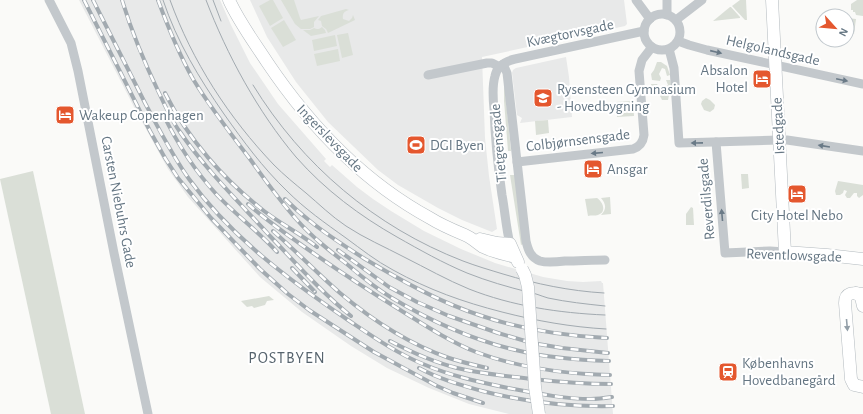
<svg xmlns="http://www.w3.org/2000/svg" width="863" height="414" font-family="'Alegreya Sans',sans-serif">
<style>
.built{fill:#e8e9e9}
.green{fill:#dadfd7}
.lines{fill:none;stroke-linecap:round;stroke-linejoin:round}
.secondary-casing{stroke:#b3babf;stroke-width:13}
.street{stroke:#c3c8cc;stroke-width:9}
.secondary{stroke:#fff;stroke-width:12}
.tram{stroke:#a2aab0;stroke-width:1}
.rail-casing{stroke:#a2aab0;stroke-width:4}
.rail{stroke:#fff;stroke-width:2.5;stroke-dasharray:8;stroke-linecap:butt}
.secondary-bridge-casing{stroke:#b3babf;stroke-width:13;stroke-linecap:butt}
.secondary-bridge{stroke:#fff;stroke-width:12}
.oneway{fill:#6a7a87}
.oneway2{fill:#939fa8}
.labels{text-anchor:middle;stroke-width:4;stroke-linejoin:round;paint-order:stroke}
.street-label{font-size:15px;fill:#657683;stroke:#fff}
.poi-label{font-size:15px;fill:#657683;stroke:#fff;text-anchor:start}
.neighbourhood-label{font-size:16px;letter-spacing:1px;fill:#57646e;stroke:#fff}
</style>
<rect width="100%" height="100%" fill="#fafaf8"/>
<g class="built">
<path d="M79 0H220L231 25 250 63 278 104 326 159 324 161 330 167 332 165 357 187 373 199 391 211 424 231 461 249 495 263 543 277 567 281 583 282 601 281 602 283H603L613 414H509L469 404 429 388 387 368 351 346 302 312 260 277 188 197 168 169 134 107Z"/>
<path d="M250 0H624L627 24 625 26 482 57 485 138 489 176 497 229 492 232 462 220 438 208 398 185 378 170 328 122 296 82 267 37Z"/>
<path d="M566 57 569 77 572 117 520 123 522 118 517 115 512 73 513 70 516 68Z"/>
</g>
<g class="green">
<path d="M270 0H273L283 18 270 26 259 6Z"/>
<path d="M281 0H294L300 18 301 20 319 16 314 22V27L310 29H301L295 24Z"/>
<path d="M740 0H746L747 20H745L732 6Z"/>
<path d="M857 0H863V16L856 15 855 12H853V10H851V4Z"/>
<path d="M730 7H731L740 17V18L713 21Z"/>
<path d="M346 9 349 10C344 11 342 14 343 19L349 21 352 18 353 15 355 20 328 33 326 29 322 26 321 21 318 20 321 16Z"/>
<path d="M847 18 856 19 854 34 847 32Z"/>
<path d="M284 20 296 40 283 47 271 28Z"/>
<path d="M322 27 325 30 326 33 311 36 303 30H310L314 28C317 30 320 29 322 27Z"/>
<path d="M348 33 353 55 342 58 337 35Z"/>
<path d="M335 35 337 46 314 51 312 40Z"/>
<path d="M338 49 340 61 317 66 314 54Z"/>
<path d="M657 62H661L667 66 670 75 667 76 665 69 662 68 659 74 661 78 660 81 652 80 651 74 654 70Z"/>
<path d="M504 79 511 151H508L504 101Z"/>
<path d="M666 80H670L671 85 668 100H662L660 96 653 92 651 84H657L662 91 668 85Z"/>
<path d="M706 98 710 100 715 105 714 109 710 112 704 110 701 104 702 101Z"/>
<path d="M633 101 634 116 617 117 616 102Z"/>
<path d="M548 120 549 133 536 135 535 121Z"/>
<path d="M33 171 85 414H51L0 179Z"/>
<path d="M741 174H748L749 188 742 189Z"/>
<path d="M510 175H515L523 244 521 245 515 207Z"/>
<path d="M838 181 863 185V195L859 198 857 196V193H854L850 198H847L845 195 847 191 844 190 843 193 840 195H836L835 191Z"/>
<path d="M610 197 611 214 601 215C607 209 606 204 601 198Z"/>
<path d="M597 198C603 202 607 212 598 215 595 216 591 215 588 216L585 199Z"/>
<path d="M691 207 693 208 694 225H686V214Z"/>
<path d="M269 296 274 300 267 301 265 305 254 308 252 306 247 307 241 301Z"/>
</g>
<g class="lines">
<defs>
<g id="secondary">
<path d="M229 0C239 22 254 42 267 62 310 126 362 181 430 218 441 225 453 230 465 235 472 238 477 243 483 247 493 252 504 254 515 257"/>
<path d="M772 0 785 252 827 255 863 259"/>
<path d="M480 239 497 243 510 244 518 262"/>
<path d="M856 293 861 297 863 306"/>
<path d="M863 294C854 293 845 291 845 303L851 379 854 385 863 387"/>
</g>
</defs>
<use href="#secondary" class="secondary-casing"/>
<g class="street">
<path d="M49 0 71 43 78 71 114 253 148 414"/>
<path d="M636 0 650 19"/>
<circle cx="662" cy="32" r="18"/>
<path d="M667 15V0"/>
<path d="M676 20 702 0"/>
<path d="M678 41 689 45 707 50 863 84"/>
<path d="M669 49 674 68 679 143 779 140H787L863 151"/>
<path d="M503 64 507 73 526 241C528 250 531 258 540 261 547 263 557 262 565 261 578 261 592 260 605 260"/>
<path d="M428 75 487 63H492L500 67"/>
<path d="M716 142 725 253 770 251 785 252"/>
<path d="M517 162 633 149C639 147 643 143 644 135L639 71 642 60 652 47"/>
<path d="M510 244C506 228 505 211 502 195 498 167 495 138 494 109 493 99 492 86 495 76 497 66 506 61 515 59L644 31"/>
</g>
<use href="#secondary" class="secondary"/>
<g class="tram">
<path d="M163 0C177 42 199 78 224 114 243 141 263 168 287 191 305 209 325 223 346 238 361 249 376 261 393 270 429 290 463 302 502 312 537 321 571 327 606 329"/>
<path d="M170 0C192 61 229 118 274 165 284 175 295 184 306 193 319 204 331 216 346 226 364 238 385 247 404 257 426 268 447 280 469 289 512 306 559 313 605 315"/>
<path d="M206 0C227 55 258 112 296 157 325 190 360 216 397 237 420 250 443 263 467 273 487 281 508 287 528 292 535 293 541 296 548 298 567 302 586 304 605 306"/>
<path d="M213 0 221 21"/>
<path d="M253 85C302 165 375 227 463 261 476 266 490 270 503 274 536 284 570 291 604 293"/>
</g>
<defs>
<g id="rail">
<path d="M84 0 150 131 165 158 178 178 211 218 260 269 288 294 309 310 374 352 437 386 453 393 483 403"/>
<path d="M93 0C110 34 128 69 145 103 159 129 172 155 189 179 231 237 289 280 348 320 372 336 396 353 423 364 451 376 479 382 508 388 535 393 563 399 591 399 598 399 605 398 612 397"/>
<path d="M122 0C132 33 145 64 160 95 166 108 172 121 180 132 206 170 239 202 269 235 296 263 321 292 351 316"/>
<path d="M158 0C168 27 179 54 193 79 210 107 230 133 250 159 265 180 280 201 297 220 312 237 330 251 348 265 362 277 377 289 392 298 432 322 475 341 520 351 549 358 579 360 609 361"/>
<path d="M165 93C188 139 224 180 264 211 281 224 301 234 317 247"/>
<path d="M163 114C177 143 195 171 217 195 236 215 258 231 277 252"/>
<path d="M285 199C293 207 301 214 310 221 327 235 346 247 365 259 402 281 441 303 482 316 520 329 567 336 607 338"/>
<path d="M248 204C266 220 286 234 306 248 336 269 366 289 397 308 423 324 448 341 476 352 519 368 565 374 610 375"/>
<path d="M273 231C296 251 317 273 340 293 372 320 409 344 449 358 461 362 474 365 487 368"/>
<path d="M338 250 389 287 417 302 449 316 498 333 532 343 562 348 608 353"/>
<path d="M292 268 315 292"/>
<path d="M390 341C411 352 433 362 457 368 482 374 507 376 532 379 559 382 584 384 611 384"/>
<path d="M419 368C439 379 461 385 482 391 525 402 569 407 613 406"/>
</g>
</defs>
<use href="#rail" class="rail-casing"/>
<use href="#rail" class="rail"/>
<defs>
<path id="secondary-bridge" d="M522 269 525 275 528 287 535 387 539 414"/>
</defs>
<use href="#secondary-bridge" class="secondary-bridge-casing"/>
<use href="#secondary-bridge" class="secondary-bridge"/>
</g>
<defs><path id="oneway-solid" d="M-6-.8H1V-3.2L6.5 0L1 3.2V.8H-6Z"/></defs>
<g class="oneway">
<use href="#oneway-solid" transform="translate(716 52) rotate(13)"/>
<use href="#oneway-solid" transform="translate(842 80) rotate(12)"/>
<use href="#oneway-solid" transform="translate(697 143) rotate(179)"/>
<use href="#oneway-solid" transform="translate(824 146) rotate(-171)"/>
<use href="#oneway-solid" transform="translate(597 153) rotate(175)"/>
<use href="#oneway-solid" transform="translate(722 215) rotate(-95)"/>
</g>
<use class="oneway2" href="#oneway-solid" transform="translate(847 325) rotate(85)"/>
<defs>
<symbol id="hotel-square" viewBox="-11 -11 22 22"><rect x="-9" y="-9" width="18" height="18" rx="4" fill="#e4572e" stroke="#fff"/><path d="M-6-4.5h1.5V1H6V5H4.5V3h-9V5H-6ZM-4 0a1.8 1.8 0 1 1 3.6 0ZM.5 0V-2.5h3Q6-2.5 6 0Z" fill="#fff"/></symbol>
<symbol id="university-square" viewBox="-11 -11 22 22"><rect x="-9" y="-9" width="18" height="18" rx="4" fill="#e4572e" stroke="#fff"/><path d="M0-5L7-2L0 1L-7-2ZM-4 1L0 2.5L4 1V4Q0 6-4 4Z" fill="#fff"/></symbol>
<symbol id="stadium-square" viewBox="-11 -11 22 22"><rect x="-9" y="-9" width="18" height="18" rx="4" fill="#e4572e" stroke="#fff"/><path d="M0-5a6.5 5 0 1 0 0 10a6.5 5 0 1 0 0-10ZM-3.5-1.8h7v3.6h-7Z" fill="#fff"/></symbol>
<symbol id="station-square" viewBox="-11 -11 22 22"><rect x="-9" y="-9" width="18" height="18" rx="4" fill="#e4572e" stroke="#fff"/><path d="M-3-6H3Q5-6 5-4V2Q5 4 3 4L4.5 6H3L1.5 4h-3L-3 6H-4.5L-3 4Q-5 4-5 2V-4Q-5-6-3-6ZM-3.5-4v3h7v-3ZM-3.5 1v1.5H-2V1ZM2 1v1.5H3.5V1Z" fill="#fff"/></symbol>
</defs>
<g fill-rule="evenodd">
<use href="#hotel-square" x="751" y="68" width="22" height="22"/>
<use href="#university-square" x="532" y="87" width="22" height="22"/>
<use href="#hotel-square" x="54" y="104" width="22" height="22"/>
<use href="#stadium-square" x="405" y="134" width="22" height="22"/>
<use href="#hotel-square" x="582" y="158" width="22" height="22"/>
<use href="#hotel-square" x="786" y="183" width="22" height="22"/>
<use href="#station-square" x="717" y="361" width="22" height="22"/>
</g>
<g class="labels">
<g class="street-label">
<text transform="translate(570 33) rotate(-12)" y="5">Kvægtorvsgade</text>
<text transform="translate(773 50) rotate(13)" y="5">Helgolandsgade</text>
<text transform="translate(778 126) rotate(-93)" y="5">Istedgade</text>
<text transform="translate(330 138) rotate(46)" y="5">Ingerslevsgade</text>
<text transform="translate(578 140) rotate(-7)" y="5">Colbjørnsensgade</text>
<text transform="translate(498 143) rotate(-95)" y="5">Tietgensgade</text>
<text transform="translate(706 199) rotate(-95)" y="5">Reverdilsgade</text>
<text transform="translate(119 202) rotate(79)" y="5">Carsten Niebuhrs Gade</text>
<text transform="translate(794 255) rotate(2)" y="5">Reventlowsgade</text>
</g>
<g class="poi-label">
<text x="748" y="75" text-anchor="end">Absalon<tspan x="748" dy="17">Hotel</tspan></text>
<text x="557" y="94">Rysensteen Gymnasium<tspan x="557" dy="17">- Hovedbygning</tspan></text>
<text x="79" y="120">Wakeup Copenhagen</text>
<text x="430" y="150">DGI Byen</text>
<text x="607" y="174">Ansgar</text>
<text x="797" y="220" text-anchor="middle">City Hotel Nebo</text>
<text x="742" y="368">Københavns<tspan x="742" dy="17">Hovedbanegård</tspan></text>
</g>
<g class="neighbourhood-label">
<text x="287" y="363">POSTBYEN</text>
</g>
</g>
<g transform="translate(835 28) rotate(117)"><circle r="19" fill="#ffffff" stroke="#c1c8cd"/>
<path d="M0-3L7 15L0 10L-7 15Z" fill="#e4572e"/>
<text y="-6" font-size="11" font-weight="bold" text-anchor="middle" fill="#657683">N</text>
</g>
</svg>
